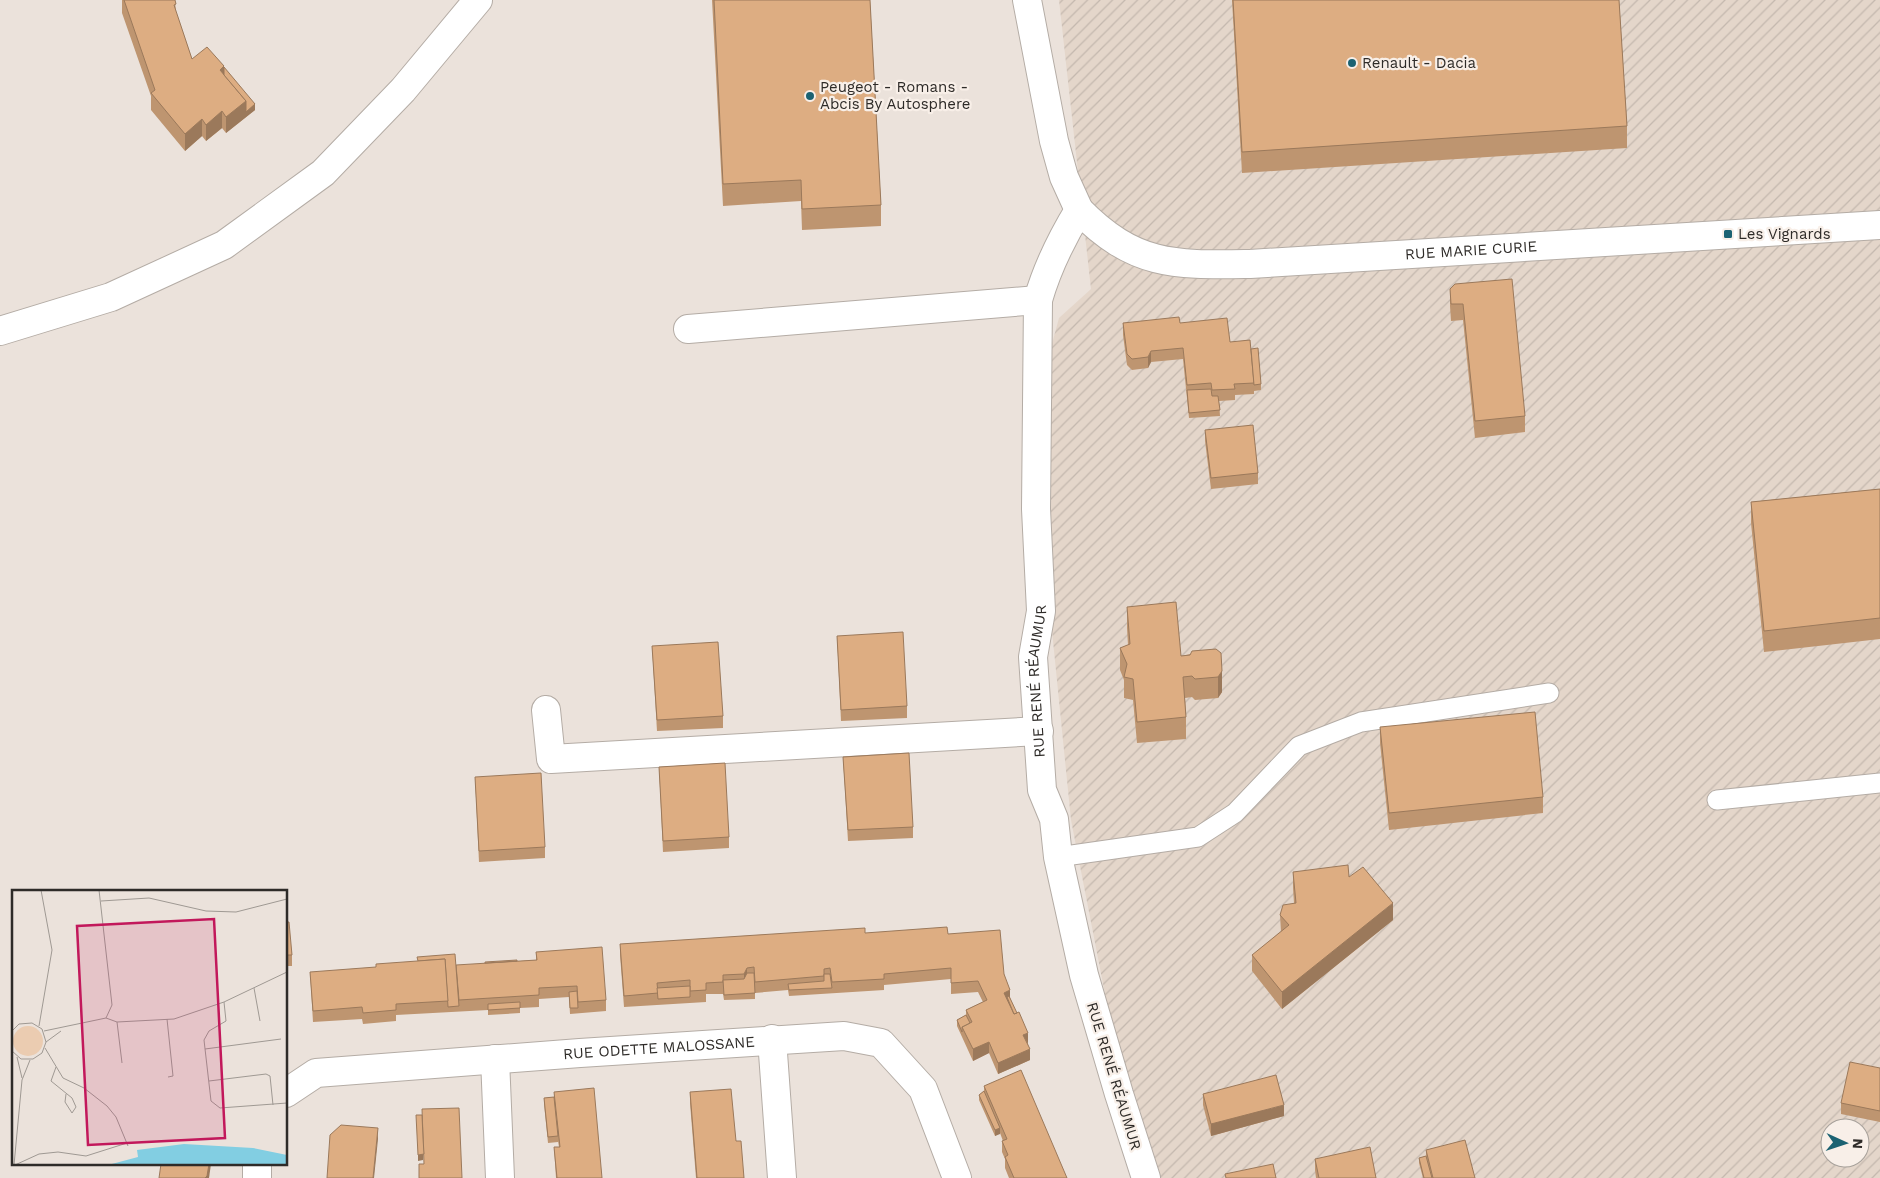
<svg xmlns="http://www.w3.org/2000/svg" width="1880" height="1178" font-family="'Work Sans',sans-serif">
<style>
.industrial{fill:url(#industrial-furrows);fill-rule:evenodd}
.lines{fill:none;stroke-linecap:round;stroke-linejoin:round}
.lane-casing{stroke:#b4aca5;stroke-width:21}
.street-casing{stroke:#b4aca5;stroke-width:30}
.secondary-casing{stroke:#b4aca5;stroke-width:30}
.lane{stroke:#fff;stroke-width:19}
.street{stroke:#fff;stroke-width:28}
.secondary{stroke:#fff;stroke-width:28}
.wall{fill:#be9570}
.shaded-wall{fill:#9b795b}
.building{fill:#ddad82;stroke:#9b795b}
.poi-dot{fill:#1b6272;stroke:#f8efe8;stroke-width:2}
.labels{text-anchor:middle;stroke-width:4.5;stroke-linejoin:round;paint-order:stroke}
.poi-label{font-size:15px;fill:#2e2b28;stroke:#f8efe8;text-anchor:start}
.street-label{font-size:15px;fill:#2e2b28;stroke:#f8efe8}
.inset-road{fill:none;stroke:#9f9993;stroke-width:1}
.view{fill:#c2185b;fill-opacity:0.15;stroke:#c2185b;stroke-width:2.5}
.inset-edge{fill:none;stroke:#2e2b28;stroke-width:2.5}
</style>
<defs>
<pattern id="industrial-furrows" width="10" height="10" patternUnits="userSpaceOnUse" patternTransform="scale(1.25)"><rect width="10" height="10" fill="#e4d6ca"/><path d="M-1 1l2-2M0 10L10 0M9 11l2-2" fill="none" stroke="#c4b8ae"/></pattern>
</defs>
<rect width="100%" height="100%" fill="#ebe2db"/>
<path class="industrial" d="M1059 0H1880V1178H1151L1124 1091 1071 820 1049 601 1044 373 1059 318 1091 289ZM1830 1128H1860V1158H1830Z"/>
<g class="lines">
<defs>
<g id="lane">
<path d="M1717 800 1880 783"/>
<path d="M1058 857 1198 837 1235 813 1299 746 1361 722 1549 693"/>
</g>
<g id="street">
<path d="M688 329 1038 300"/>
<path d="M0 331 111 297 224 245 323 173 403 90 478 0"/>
<path d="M546 710 551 759 1039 731"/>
<path d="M772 1039 782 1178"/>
<path d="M495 1059 500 1178"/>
<path id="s1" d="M286 1093 316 1073 580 1053 844 1036 881 1043 923 1089 957 1178"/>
<path d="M257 1178V1164"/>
<path id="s2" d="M1146 1178 1119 1094 1084 975 1058 857 1054 819 1042 790 1033 657 1041 611 1036 509 1038 300C1047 268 1062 238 1079 210 1135 267 1175 265 1250 264L1880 225"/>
</g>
<path id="secondary" d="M1027 0 1054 141 1064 177 1079 210"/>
</defs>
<use href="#lane" class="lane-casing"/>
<use href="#street" class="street-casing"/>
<use href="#secondary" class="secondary-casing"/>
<use href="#lane" class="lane"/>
<use href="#street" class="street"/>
<use href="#secondary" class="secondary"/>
</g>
<g class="wall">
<path d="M122 0H175L176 13 192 59 255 110 226 133 222 128 206 141 202 136 185 151 151 110V96L122 13Z"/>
<path d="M712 0H870L881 205V226L802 230 801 201 723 206Z"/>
<path d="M1232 0H1619L1627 126V148L1242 173Z"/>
<path d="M1455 284 1525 416V432L1475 438 1463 320 1451 321 1450 306V289Z"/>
<path d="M1123 323H1180L1230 342 1251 349 1261 384V390L1254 391V394L1235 395V400L1219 401 1220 416 1189 418 1183 359 1151 362 1148 368 1132 370 1127 365 1123 335Z"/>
<path d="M1205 430 1258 473V484L1211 489 1205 441Z"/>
<path d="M1880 489V639L1764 652 1751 523V502Z"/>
<path d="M1127 607 1181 656 1216 649 1222 692 1218 698 1195 700 1192 697 1185 698 1186 717V739L1137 743 1133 700 1124 698V680L1120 670V648L1128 645 1127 628Z"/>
<path d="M837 636 907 706V718L841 721Z"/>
<path d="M652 646 723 716V728L657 731Z"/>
<path d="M1380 727 1543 797V813L1389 830 1380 743Z"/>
<path d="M843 757 913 827V838L848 841Z"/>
<path d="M659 767 729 837V848L663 852Z"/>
<path d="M475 777 545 847V858L479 862Z"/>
<path d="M1293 872 1349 877 1393 920 1282 1009 1252 971V955L1281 932 1280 915 1294 903 1293 888Z"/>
<path d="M286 922 292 955V966H286Z"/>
<path d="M865 933 948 934 1004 974 1010 998 1028 1044 1030 1060 998 1074 989 1053 973 1061 957 1026V1020L966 1015V1010L983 1002 978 992 951 994V979L884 985V990L789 996 788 990 755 993V999L724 1000 723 994H706V1002L624 1007 620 955V944Z"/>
<path d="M536 952 606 1000V1011L570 1014 569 997 539 999V1007L520 1008V1013L488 1015V1010L396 1015V1021L363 1024 362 1019 313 1022 310 972H456L485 963 536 960Z"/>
<path d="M1880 1068V1122L1841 1114V1103Z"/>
<path d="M984 1086 1067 1178H1009L1005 1168V1159L1002 1152V1141H1003L1000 1133 995 1136 979 1100V1095L984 1091Z"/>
<path d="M554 1092 602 1178H556L554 1147H559L558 1141V1142L548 1143 544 1104V1098L554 1097Z"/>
<path d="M690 1092 736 1141 744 1178H696L690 1103Z"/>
<path d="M1203 1094 1284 1116 1211 1136 1203 1105Z"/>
<path d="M1426 1150 1475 1178H1423L1419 1163V1158L1426 1156Z"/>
<path d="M1315 1159 1376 1178H1316L1315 1170Z"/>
</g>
<g class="shaded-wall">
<path d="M224 66V83L220 70Z"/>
<path d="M246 101 255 104V110L226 133V117Z"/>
<path d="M222 111V128L206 141V125Z"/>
<path d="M202 119V136L185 151V134Z"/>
<path d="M1151 351V362L1148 368V357Z"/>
<path d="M1222 671V692L1218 698V677Z"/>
<path d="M1393 903V920L1282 1009V992Z"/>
<path d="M747 968V979L744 985V974Z"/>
<path d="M1010 990V1001L1007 1003 1004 993Z"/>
<path d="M1028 1033V1044L1023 1035Z"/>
<path d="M989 1042V1053L973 1061V1049Z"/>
<path d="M1030 1049V1060L998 1074V1063Z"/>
<path d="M1284 1105V1116L1211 1136V1124Z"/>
<path d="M378 1128V1139L374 1178H373Z"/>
<path d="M1000 1128V1134L995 1136V1130Z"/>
<path d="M423 1154V1160L418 1161V1155Z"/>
<path d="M209 1164H211L209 1178H205Z"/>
</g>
<g class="building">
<path d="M124 0H175L176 4 174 5 192 59 207 47 224 66 220 70 246 101 226 117 222 111 206 125 202 119 185 134 151 93 155 90Z"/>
<path d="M714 0H870L881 205 802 209 801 180 723 184Z"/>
<path d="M1233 0H1619L1627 126 1242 152Z"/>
<path d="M224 67 255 104 246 112V101L224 75Z"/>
<path d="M1512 279 1525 416 1475 421 1463 304H1451L1450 289 1455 284Z"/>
<path d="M1179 317 1180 323 1227 318 1230 342 1250 340 1254 383 1234 384 1235 389 1212 390 1211 383 1187 385 1183 348 1151 351 1148 357 1132 359 1127 354 1123 323Z"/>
<path d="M1258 348 1261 384 1254 385 1251 349Z"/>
<path d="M1211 389 1212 396H1218L1220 410 1189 413 1187 390Z"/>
<path d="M1253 425 1258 473 1211 478 1205 430Z"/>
<path d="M1880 489V618L1764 631 1751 502Z"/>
<path d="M1176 602 1181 656 1190 655 1192 651 1216 649 1221 653 1222 671 1218 677 1195 679 1192 676 1183 677 1186 717 1137 722 1133 679 1124 677 1127 664 1120 648 1130 644 1127 607Z"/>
<path d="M903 632 907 706 841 710 837 636Z"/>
<path d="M718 642 723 716 657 720 652 646Z"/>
<path d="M1535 712 1543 797 1389 813 1380 727Z"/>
<path d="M909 753 913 827 848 830 843 757Z"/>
<path d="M725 763 729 837 663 841 659 767Z"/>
<path d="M541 773 545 847 479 851 475 777Z"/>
<path d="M1348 865 1349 877 1363 867 1393 903 1282 992 1252 955 1289 925 1280 915 1283 905 1296 903 1293 872Z"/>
<path d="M286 922H289L292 955H286Z"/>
<path d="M947 927 948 934 1000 930 1004 974 1010 990 1004 993 1014 1014 1019 1012 1028 1033 1023 1035 1030 1049 998 1063 989 1042 973 1049 962 1027 972 1022 966 1010 987 1000 978 981 951 983V968L884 974V979L832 982 830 968 824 969V976L755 982 754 967 747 968 744 974 723 975V982L706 983V990L690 991V980L657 983 658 993 624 996 620 944 865 928V933Z"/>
<path d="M602 947 606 1000 578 1002 577 986 539 988V995L459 1000 456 965 537 960 536 952Z"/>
<path d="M455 954 459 1006 448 1007 445 959 418 961 417 957Z"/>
<path d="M445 959 448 1001 396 1004V1010L363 1013 362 1007 313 1011 310 972 376 967V964Z"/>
<path d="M517 960V961L485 963V962Z"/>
<path d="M747 973H754L755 993 724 995 723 980 744 979Z"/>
<path d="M824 974H830L832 988 789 990 788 984 824 981Z"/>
<path d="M690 986V997L658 999 657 988Z"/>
<path d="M577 991 578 1008H570L569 992Z"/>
<path d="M1009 996 1017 1013 1014 1014 1007 997Z"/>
<path d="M520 1002V1008L488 1010V1004Z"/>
<path d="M966 1015 970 1023 962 1027V1032L957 1020Z"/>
<path d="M1850 1062 1880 1068V1111L1841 1103Z"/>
<path d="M1021 1070 1067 1178H1014L1005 1157 1008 1155 1002 1141 1007 1139 984 1086Z"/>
<path d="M1276 1075 1284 1105 1211 1124 1203 1094Z"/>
<path d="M594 1088 602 1178H557L554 1147H560L554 1092Z"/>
<path d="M731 1089 736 1141H741L744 1178H697L690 1092Z"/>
<path d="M984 1091 1000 1128 995 1130 979 1095Z"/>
<path d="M554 1097 558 1136 548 1137 544 1098Z"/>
<path d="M459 1108 462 1178H419V1164H424L422 1109Z"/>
<path d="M416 1115H422L423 1138 424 1154 418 1155Z"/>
<path d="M341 1125 378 1128 373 1178H327L330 1135Z"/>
<path d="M1465 1140 1475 1178H1433L1426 1150Z"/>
<path d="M1370 1147 1376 1178H1319L1315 1159Z"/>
<path d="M1426 1156 1432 1178H1424L1419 1158Z"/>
<path d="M161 1164H209L207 1176 205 1178H159Z"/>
<path d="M1273 1164 1276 1178H1226L1225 1174Z"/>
</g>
<g class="poi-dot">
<circle cx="1352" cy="63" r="5"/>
<circle cx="810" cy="96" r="5"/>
<rect x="1723" y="229" width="10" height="10" rx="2.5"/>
</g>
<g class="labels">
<g class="poi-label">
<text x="1362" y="68">Renault - Dacia</text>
<text x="820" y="92">Peugeot - Romans -<tspan x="820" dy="17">Abcis By Autosphere</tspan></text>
<text x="1738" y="239">Les Vignards</text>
</g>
<g class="street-label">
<text dy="5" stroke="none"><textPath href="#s2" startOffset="1401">RUE MARIE CURIE</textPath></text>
<text dy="5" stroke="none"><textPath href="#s2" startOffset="512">RUE RENÉ RÉAUMUR</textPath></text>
<text dy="5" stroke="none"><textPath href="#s1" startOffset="380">RUE ODETTE MALOSSANE</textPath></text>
<text transform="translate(1114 1076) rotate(73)" y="5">RUE RENÉ RÉAUMUR</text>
</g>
</g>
<g transform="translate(12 890)">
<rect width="275" height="275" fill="#ebe2db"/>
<path d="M1 151a15 15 0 1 1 30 0a15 15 0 1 1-30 0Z" fill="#ebccb1"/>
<path d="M172 254 241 258 275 265V275H96L126 267 125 260Z" fill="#82cee2"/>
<path class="inset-road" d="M87 0 100 115 94 128M89 11 137 8 194 21 224 22 275 9M242 98 248 131M212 112 214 131 197 141 192 150 199 211 208 218 275 213M94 128 105 132 162 129 212 112 275 82M155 129 161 186 156 187M105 132 110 173M27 136 40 60 29 0M0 141 7 134 20 133 30 139 34 152 30 163 21 169H9L0 161M32 141 94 128M34 152 49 141M33 158 51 188 72 198 95 216 104 227 116 256M193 159 269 149M5 167 10 188M44 177 39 191 60 208 64 217 60 223 53 212 54 204M197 191 254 184 258 186 261 215M2 275 10 190 18 170M3 275 27 264 46 262 74 266 115 253"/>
<path class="view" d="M202 29 213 248 76 255 65 36Z"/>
<rect width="275" height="275" class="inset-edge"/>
</g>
<g transform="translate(1845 1143) rotate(93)"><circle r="24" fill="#f8efe8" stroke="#a7a19b"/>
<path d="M0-4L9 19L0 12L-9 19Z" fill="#1b6272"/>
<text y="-8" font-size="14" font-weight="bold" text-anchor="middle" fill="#2e2b28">N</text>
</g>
</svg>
